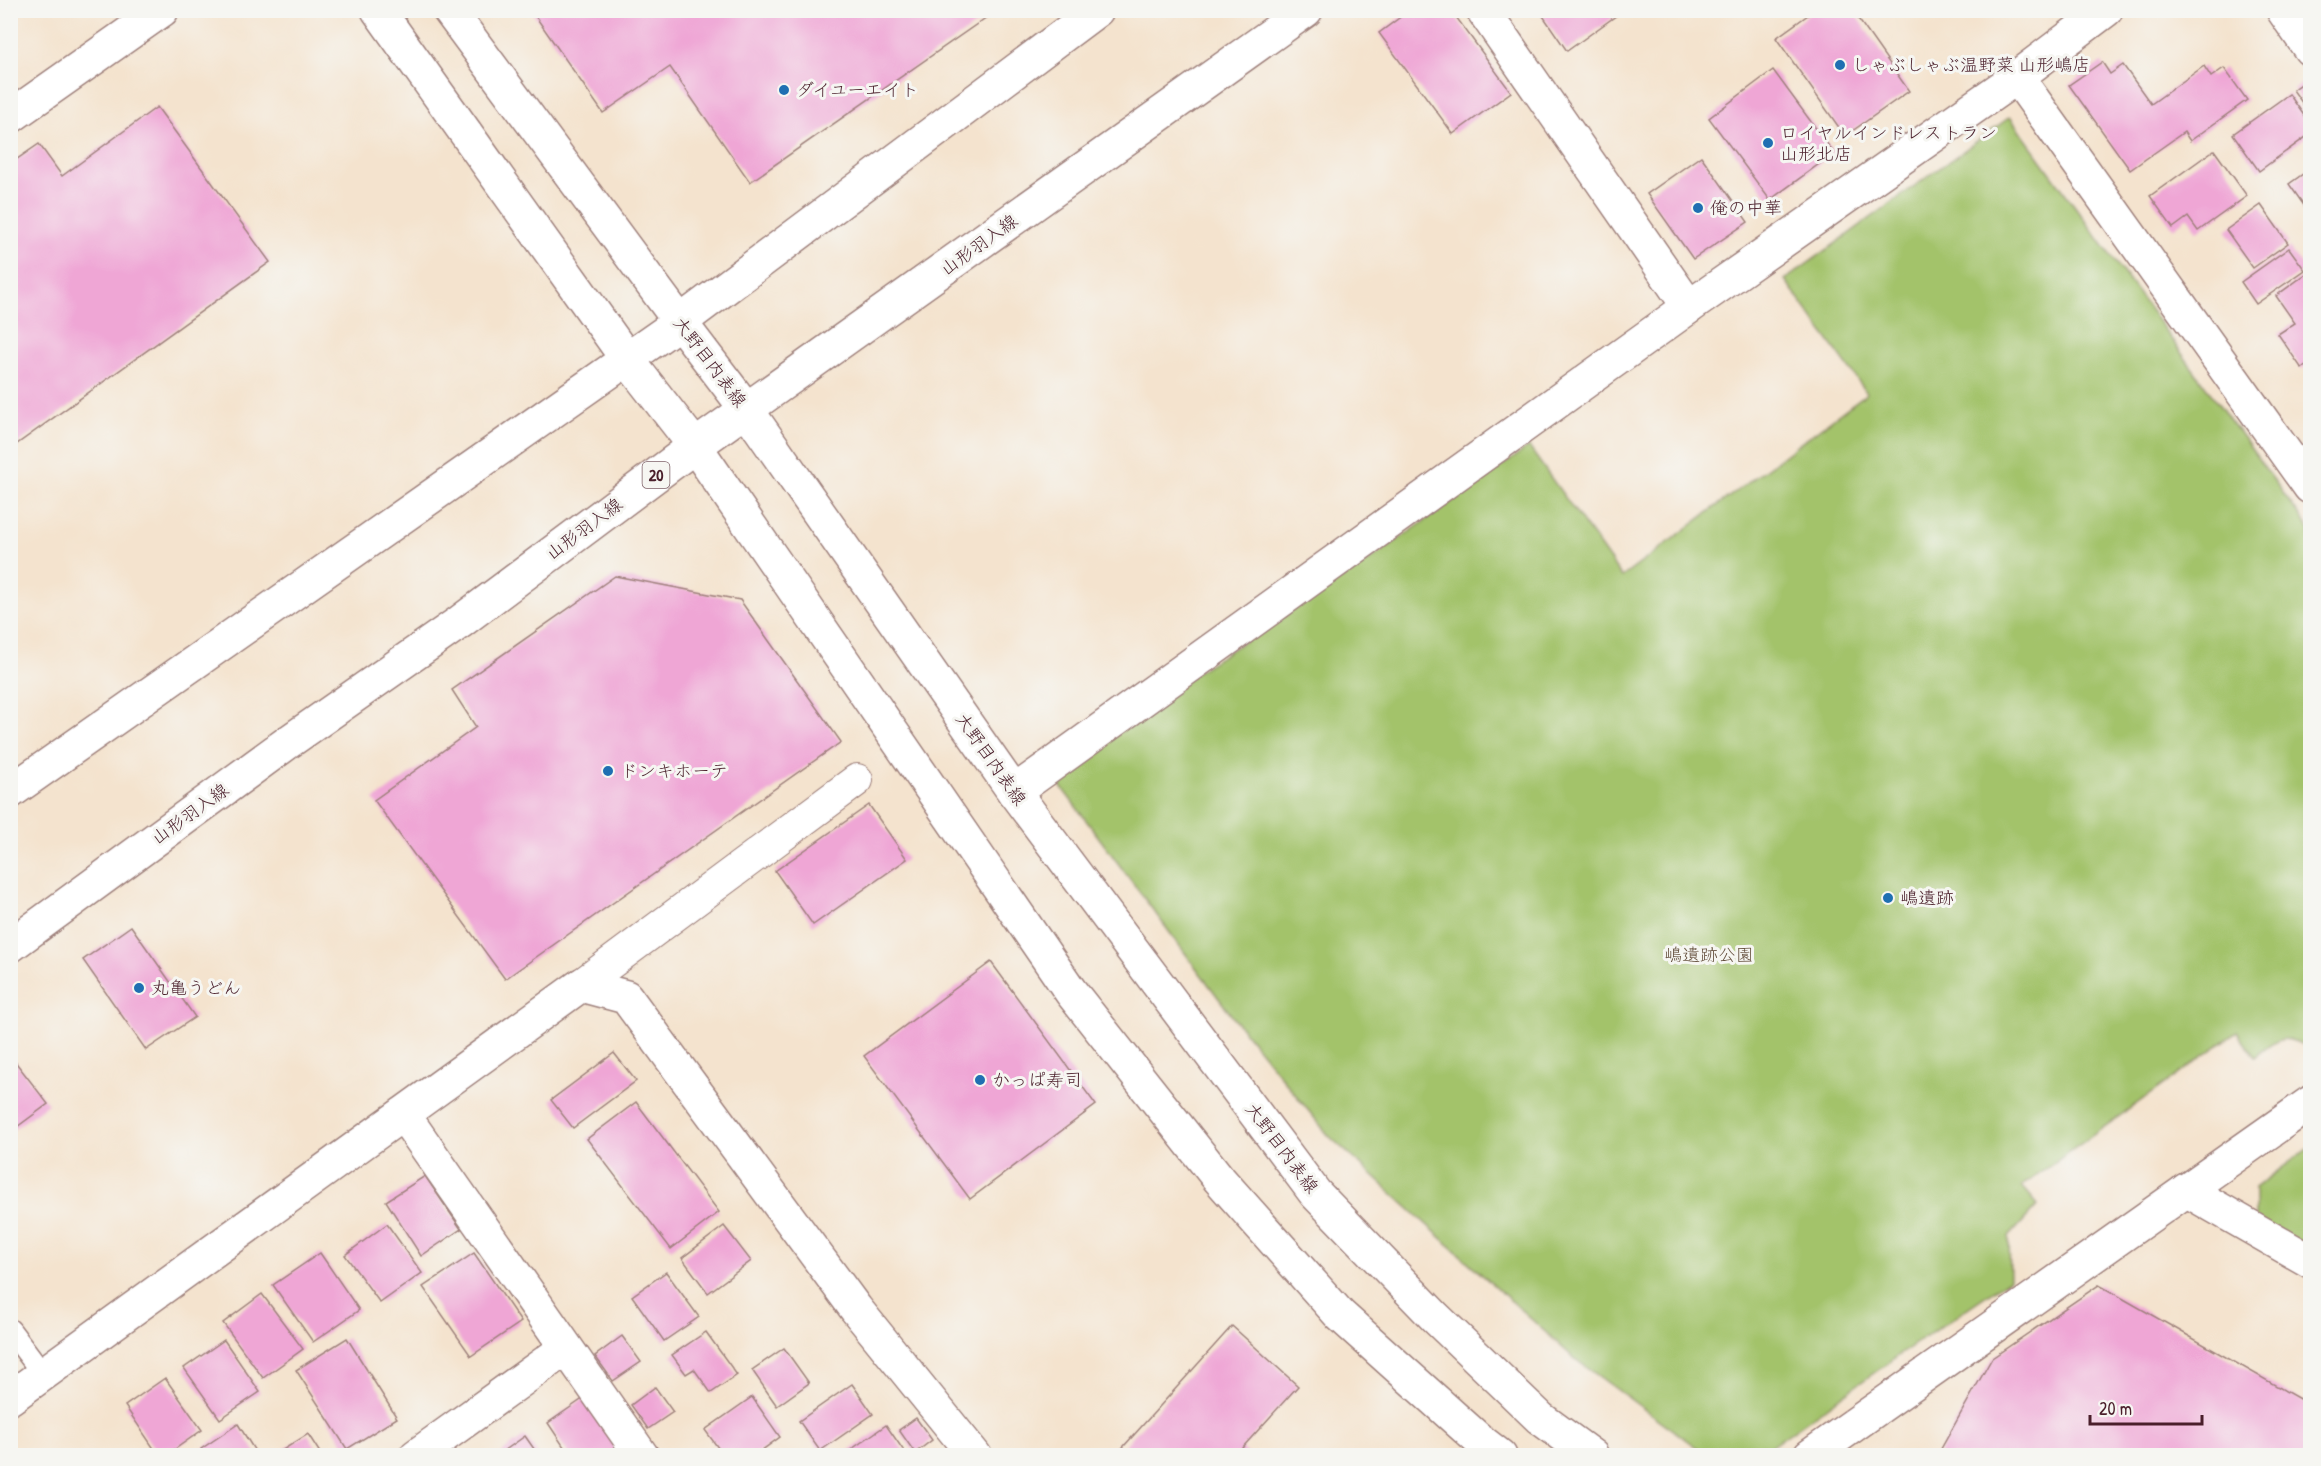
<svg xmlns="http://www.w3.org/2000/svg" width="2321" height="1466" font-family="'Patrick Hand','Klee One',sans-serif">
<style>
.green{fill:#a3c36b;stroke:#76714b;stroke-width:1.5}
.building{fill:#efa6d5}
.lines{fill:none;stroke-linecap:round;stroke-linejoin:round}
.service-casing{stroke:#9f817c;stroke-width:24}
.pedestrian-casing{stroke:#9f817c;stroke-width:34}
.minor-casing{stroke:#9f817c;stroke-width:36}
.tertiary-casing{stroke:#9f817c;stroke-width:36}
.secondary-casing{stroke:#9f817c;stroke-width:36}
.primary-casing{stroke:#9f817c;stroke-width:36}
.service{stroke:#fff;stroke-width:21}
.pedestrian{stroke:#fff;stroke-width:32}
.minor{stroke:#fff;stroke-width:33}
.tertiary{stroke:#fff;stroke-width:33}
.secondary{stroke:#fff;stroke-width:33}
.primary{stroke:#fff;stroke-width:33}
.poi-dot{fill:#1f6fb2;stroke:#f6f6f2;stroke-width:2}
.labels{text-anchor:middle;stroke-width:6;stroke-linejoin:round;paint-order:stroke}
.shield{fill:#f6f6f2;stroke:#7e6067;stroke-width:1.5}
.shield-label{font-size:16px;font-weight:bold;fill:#4a1f2b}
.poi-label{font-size:18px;fill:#4a1f2b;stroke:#f6f6f2;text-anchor:start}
.street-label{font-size:18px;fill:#4a1f2b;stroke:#f6f6f2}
.park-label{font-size:18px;fill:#65503e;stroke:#f6f6f2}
</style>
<rect width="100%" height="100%" fill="#f6f6f2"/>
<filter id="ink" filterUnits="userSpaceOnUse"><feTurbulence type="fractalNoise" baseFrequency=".0167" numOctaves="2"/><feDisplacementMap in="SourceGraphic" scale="12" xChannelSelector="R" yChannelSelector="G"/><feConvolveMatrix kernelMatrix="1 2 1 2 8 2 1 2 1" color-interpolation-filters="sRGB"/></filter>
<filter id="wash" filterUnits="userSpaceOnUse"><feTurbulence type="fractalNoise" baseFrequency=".008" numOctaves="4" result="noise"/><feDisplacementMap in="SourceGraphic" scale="24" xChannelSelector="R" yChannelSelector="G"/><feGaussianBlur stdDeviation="1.35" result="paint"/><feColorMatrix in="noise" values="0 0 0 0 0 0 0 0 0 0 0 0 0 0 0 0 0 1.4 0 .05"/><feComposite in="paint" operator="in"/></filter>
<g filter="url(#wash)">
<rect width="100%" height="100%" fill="#f4e3ce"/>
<g class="green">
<path d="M2010 117 2310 530V1048C2281 1034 2280 1037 2255 1057L2237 1032 2022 1186 2038 1205 2009 1237 2010 1279 1902 1353 1759 1455H1707L1575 1359 1329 1136 1235 1020 1047 768 1357 569 1529 447 1622 577 1867 393 1785 280Z"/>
<path d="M2310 1147V1250L2255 1219V1188Z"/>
</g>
<g id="blocks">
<g class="building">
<path d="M531 10H997L750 182 670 67 603 113Z"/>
<path d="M1410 10H1451L1511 92 1453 134 1379 33Z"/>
<path d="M1539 10H1624L1567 51Z"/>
<path d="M1815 10H1852L1909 91 1845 136 1776 38Z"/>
<path d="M2102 62 2110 74 2123 65 2151 104 2204 66 2211 77 2224 68 2247 100 2190 141 2184 132 2130 170 2069 85Z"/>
<path d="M1773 70 1834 153 1770 200 1709 118Z"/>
<path d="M2310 78V114L2293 90Z"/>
<path d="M2289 94 2310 124V134L2259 171 2233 134Z"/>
<path d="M157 107 270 262 10 449V164L39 144 62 176Z"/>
<path d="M2214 150 2247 196 2198 231 2188 217 2173 228 2150 196Z"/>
<path d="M1701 156 1748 222 1693 259 1647 194Z"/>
<path d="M2310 169V214L2289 184Z"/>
<path d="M2261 205 2288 243 2253 268 2226 230Z"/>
<path d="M2289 248 2305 270 2256 304 2241 282Z"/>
<path d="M2310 271V362L2302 369 2278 334 2295 323 2276 296Z"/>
<path d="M615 576 740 600 841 742 505 979 374 800 476 727 452 690Z"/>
<path d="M869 805 907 859 813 925 775 871Z"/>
<path d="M131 926 195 1017 146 1050 83 960Z"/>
<path d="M991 962 1096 1105 970 1199 864 1056Z"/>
<path d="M614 1053 636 1081 573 1128 551 1100Z"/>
<path d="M10 1055 48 1104 10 1132Z"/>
<path d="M636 1102 719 1212 671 1249 587 1139Z"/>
<path d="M425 1176 461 1229 421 1256 386 1201Z"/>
<path d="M387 1224 422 1273 380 1303 345 1255Z"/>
<path d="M724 1226 751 1261 708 1293 682 1258Z"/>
<path d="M320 1253 359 1310 313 1342 273 1285Z"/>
<path d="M474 1253 521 1322 471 1356 423 1287Z"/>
<path d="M666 1272 699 1317 664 1341 632 1296Z"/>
<path d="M2099 1285 2310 1405 2309 1456H1937L1992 1358Z"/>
<path d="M262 1294 303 1349 263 1378 223 1323Z"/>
<path d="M1232 1326 1298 1386 1242 1448 1250 1456H1115Z"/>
<path d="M706 1332 737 1375 711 1393 694 1369 686 1374 672 1355Z"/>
<path d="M622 1336 641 1362 613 1381 595 1356Z"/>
<path d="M347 1338 397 1418 347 1449 296 1370Z"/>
<path d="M224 1340 260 1392 220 1419 184 1368Z"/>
<path d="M784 1348 809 1383 777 1406 752 1370Z"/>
<path d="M165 1378 202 1430 165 1456H159L125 1406Z"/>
<path d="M852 1384 873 1414 820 1451 799 1421Z"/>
<path d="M655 1387 673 1412 648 1429 631 1405Z"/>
<path d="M752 1397 780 1437 754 1456H724L705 1430Z"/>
<path d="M584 1398 621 1452 615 1456H570L548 1423Z"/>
<path d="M916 1418 932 1440 915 1453 899 1430Z"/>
<path d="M238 1424 258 1456H205L201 1449Z"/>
<path d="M886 1425 906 1454 903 1456H842Z"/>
<path d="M308 1434 322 1456H273Z"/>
<path d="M525 1436 539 1456H497Z"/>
</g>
</g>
</g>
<g filter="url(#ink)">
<use href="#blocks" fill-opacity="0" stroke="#9f817c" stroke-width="1.5"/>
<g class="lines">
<defs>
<path id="service" d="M10 1330 43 1374"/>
<path id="pedestrian" d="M581 985 857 780"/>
<g id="minor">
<path d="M2283 10 2310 49"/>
<path d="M10 117 162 10"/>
<path d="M403 1114 642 1456"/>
<path d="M2186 1190 2310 1261"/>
<path d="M416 1456 566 1348"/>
</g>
<g id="tertiary">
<path d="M1483 10 1689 307"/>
<path d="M2017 77 2310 487"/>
<path d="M1014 792 1689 307 2017 77 2106 10"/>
<path d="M10 1398 581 985 626 997 856 1309 975 1456"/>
<path d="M1810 1456 2310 1103"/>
</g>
<g id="secondary">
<path d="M378 10 627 359 695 446 1071 992 1219 1179 1340 1315 1478 1439 1500 1456"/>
<path d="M449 10 680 322 747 410 1014 792 1315 1193 1435 1317 1540 1418 1592 1456"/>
</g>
<g id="primary">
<path d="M10 792 680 322 1097 10"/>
<path d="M10 946 287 743 460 622 695 446 1306 10"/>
</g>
</defs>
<use href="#service" class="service-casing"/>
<use href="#pedestrian" class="pedestrian-casing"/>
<use href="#minor" class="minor-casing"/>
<use href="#tertiary" class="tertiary-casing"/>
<use href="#secondary" class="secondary-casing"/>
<use href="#primary" class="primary-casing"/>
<use href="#service" class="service"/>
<use href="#pedestrian" class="pedestrian"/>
<use href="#minor" class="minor"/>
<use href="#tertiary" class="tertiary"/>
<use href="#secondary" class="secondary"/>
<use href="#primary" class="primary"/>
</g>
</g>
<g class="poi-dot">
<circle cx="1840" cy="65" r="6"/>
<circle cx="784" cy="90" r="6"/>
<circle cx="1768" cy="143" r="6"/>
<circle cx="1698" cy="208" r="6"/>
<circle cx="608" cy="771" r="6"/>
<circle cx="1888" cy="898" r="6"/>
<circle cx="139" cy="988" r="6"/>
<circle cx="980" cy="1080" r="6"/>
</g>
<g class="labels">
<rect class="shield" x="642.5" y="462" width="27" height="26" rx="4.5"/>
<g class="shield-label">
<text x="656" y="481">20</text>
</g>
<g class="poi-label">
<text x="1852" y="71">しゃぶしゃぶ温野菜 山形嶋店</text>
<text x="796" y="96">ダイユーエイト</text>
<text x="1780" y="139">ロイヤルインドレストラン<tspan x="1780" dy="21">山形北店</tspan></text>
<text x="1710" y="214">俺の中華</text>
<text x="620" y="777">ドンキホーテ</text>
<text x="1900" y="904">嶋遺跡</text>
<text x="151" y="994">丸亀うどん</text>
<text x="992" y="1086">かっぱ寿司</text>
</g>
<g class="street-label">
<text transform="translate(979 245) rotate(-36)" y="6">山形羽入線</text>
<text transform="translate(710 362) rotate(53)" y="6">大野目内表線</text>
<text transform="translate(584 529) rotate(-37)" y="6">山形羽入線</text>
<text transform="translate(991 759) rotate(55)" y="6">大野目内表線</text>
<text transform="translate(190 814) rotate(-36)" y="6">山形羽入線</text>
<text transform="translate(1282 1148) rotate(53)" y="6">大野目内表線</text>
</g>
<g class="park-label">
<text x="1709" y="961">嶋遺跡公園</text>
</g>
</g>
<rect width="2321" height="1466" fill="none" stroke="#f6f6f2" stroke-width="36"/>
<path d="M2090 1415v9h112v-9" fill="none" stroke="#4a1f2b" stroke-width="3"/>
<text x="2099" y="1415" font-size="18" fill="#4a1f2b" stroke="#f6f6f2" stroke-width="4.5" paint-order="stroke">20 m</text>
</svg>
